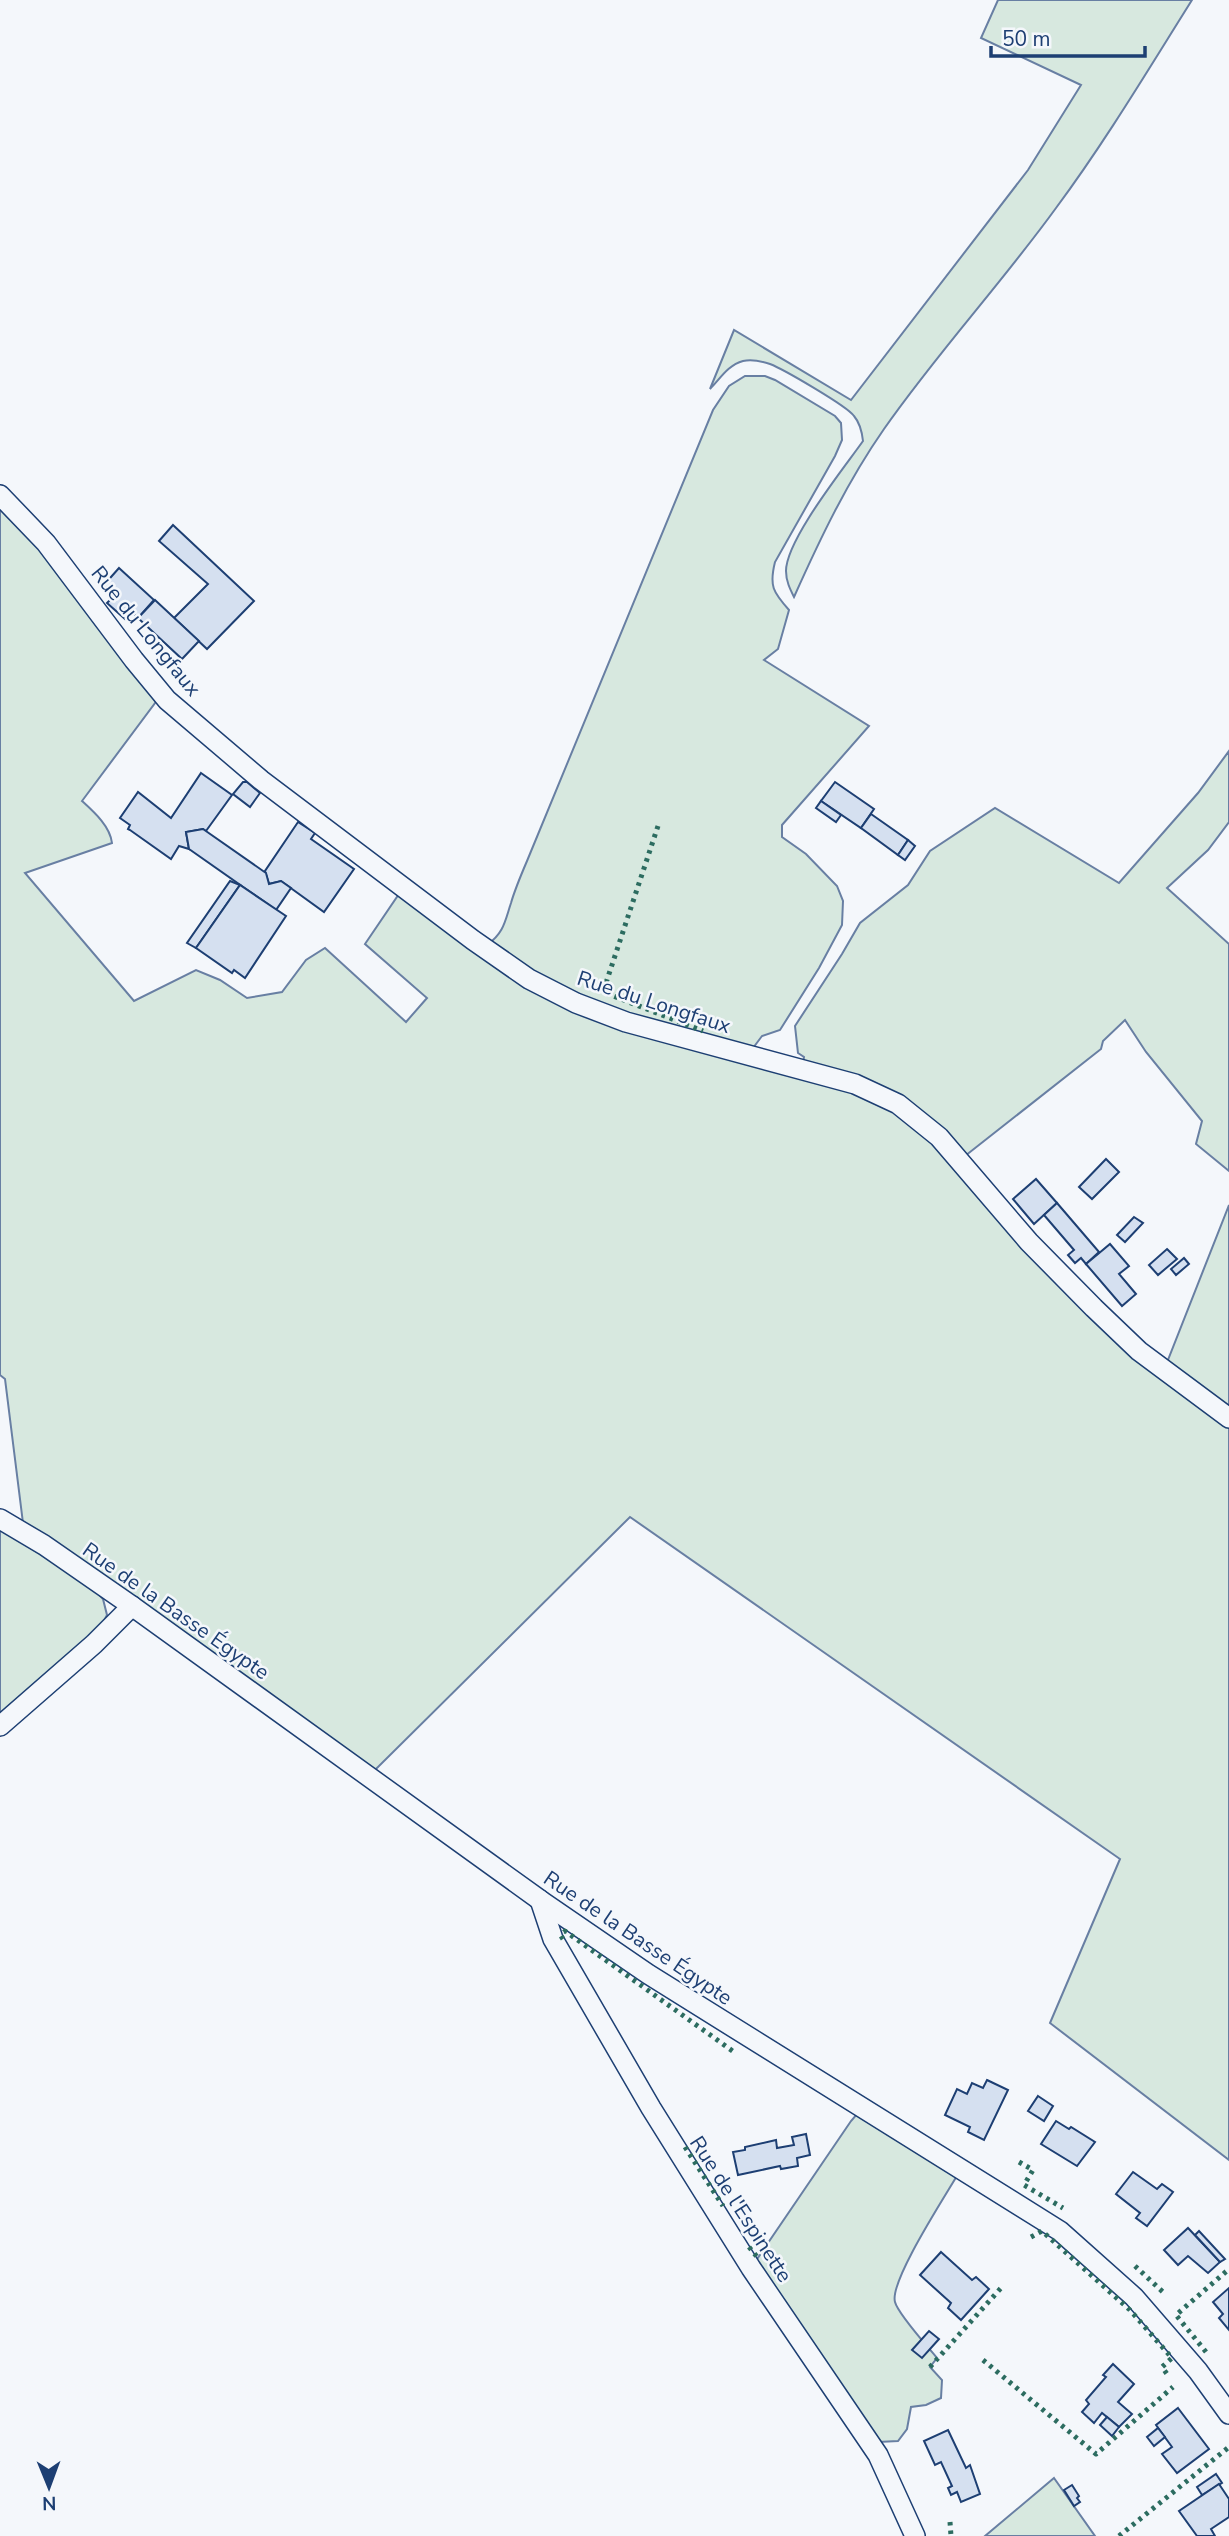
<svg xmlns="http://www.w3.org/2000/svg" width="1229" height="2536" font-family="'Nunito Sans',sans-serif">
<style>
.green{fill:#d7e8df;stroke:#687fa3;stroke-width:2}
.building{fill:#d5e0f0;stroke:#1d3f73;stroke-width:2}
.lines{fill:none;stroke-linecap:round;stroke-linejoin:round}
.minor-casing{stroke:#1d3f73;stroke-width:22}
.minor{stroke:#f4f7fb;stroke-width:19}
.hedge{stroke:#2c6c60;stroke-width:5;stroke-dasharray:3.5 5;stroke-linecap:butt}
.labels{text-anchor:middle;stroke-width:5;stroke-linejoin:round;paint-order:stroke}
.street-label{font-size:21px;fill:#1d3f73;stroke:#f4f7fb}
</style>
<rect width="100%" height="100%" fill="#f4f7fb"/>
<g class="green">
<path d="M998 0H1192C1148 70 1105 142 1056 208 1001 284 937 353 884 429 847 482 820 539 794 597 790 589 786 581 786 571 786 540 844 468 863 441 862 432 860 423 854 416 847 406 783 369 770 364 761 361 752 359 743 361 728 365 720 379 710 389L734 330 851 400 1028 170 1081 85 981 38Z"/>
<path d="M745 376H765L775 380 835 416 841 423 842 440 835 456 775 562C769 586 773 592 789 610L778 649 764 660 869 726 782 825V837L806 854 837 886 843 901 842 925 819 968 780 1030 762 1036 750 1052 571 995 487 945C504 933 505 921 511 903 515 889 521 875 527 861L713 410 729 386Z"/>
<path d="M0 502 21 523 158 699 82 801C94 812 110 826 112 843L25 873 134 1001 196 970 220 980 247 998 282 992 306 960 325 948 406 1022 427 998 365 944 401 891 523 981 833 1083 907 1117 1164 1370 1229 1205V2160L1050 2023 1120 1859 630 1517 374 1771 23 1523 5 1379 0 1375Z"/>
<path d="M1229 751V822L1208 850 1167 888 1229 944V1171L1196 1144 1202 1121 1146 1052 1125 1020 1103 1041 1101 1049 965 1156 921 1114 803 1064 804 1057 798 1053 795 1026 842 954 860 923 908 885 930 851 995 808 1119 883 1198 793Z"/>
<path d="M0 1528 95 1590 103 1599 107 1615 102 1625 0 1719Z"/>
<path d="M863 2107 961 2169C948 2192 889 2281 895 2302 898 2314 928 2347 937 2358L930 2367 942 2380 941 2398 926 2405 911 2407 907 2429 898 2441 878 2442 751 2268 851 2121Z"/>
<path d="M1054 2478 1095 2536H985Z"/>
</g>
<g class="building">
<path d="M173 525 254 601 207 649 174 618 208 584 159 541Z"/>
<path d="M119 568 154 600 138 618 131 611 125 619 107 603 114 596 103 586Z"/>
<path d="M155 600 199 641 182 659 138 618Z"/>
<path d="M201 773 232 795 206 831 203 829 186 832 189 849 179 846 171 859 130 830 128 829 130 825 120 818 138 792 171 818Z"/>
<path d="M243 782H247L260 793 250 807 233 794Z"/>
<path d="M835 782 874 809 861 828 821 801Z"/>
<path d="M821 801 841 815 836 822 816 808Z"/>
<path d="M871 814 908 840 898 855 861 828Z"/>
<path d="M298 822 315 833 311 839 354 869 324 912 281 881 269 884 265 871Z"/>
<path d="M203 829 266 873 269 884 281 881 291 888 276 910 189 849 186 832Z"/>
<path d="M908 840 915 846 905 860 898 855Z"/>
<path d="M230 881 240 885 196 948 187 943Z"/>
<path d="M240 885 286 916 245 978 234 970 232 973 196 948Z"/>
<path d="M1106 1159 1119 1172 1092 1199 1079 1187Z"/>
<path d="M1036 1179 1057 1203 1034 1224 1013 1199Z"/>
<path d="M1057 1203 1099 1252 1086 1264 1081 1258 1075 1263 1068 1255 1074 1250 1044 1215Z"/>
<path d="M1134 1217 1143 1223 1125 1242 1117 1235Z"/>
<path d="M1110 1244 1129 1266 1119 1274 1136 1294 1122 1306 1086 1264Z"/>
<path d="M1167 1249 1177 1259 1158 1275 1149 1265Z"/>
<path d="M1184 1258 1189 1264 1176 1275 1171 1269Z"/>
<path d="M987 2080 1008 2090 984 2140 968 2132 970 2127 945 2115 957 2089 967 2094 972 2083 983 2088Z"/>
<path d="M1038 2096 1053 2106 1044 2121 1028 2111Z"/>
<path d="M1056 2121 1069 2129 1071 2127 1095 2142 1077 2166 1041 2144Z"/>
<path d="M806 2134 810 2155 797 2158 798 2166 781 2169 780 2166 738 2175 733 2152 745 2150V2147L776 2140 777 2148 794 2145 792 2137Z"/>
<path d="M1133 2172 1157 2189 1162 2184 1173 2192 1147 2226 1136 2218 1140 2213 1116 2194Z"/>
<path d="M1188 2228 1220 2262 1208 2273 1188 2256 1178 2265 1164 2250Z"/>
<path d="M1199 2231 1225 2259 1220 2262 1195 2235Z"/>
<path d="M941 2252 972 2280 976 2277 989 2289 961 2320 948 2308 951 2303 920 2275Z"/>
<path d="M1229 2288V2330L1219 2318 1223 2314 1213 2302Z"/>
<path d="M929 2331 939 2339 922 2358 912 2350Z"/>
<path d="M1113 2364 1134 2384 1118 2402 1132 2414 1119 2427 1102 2413 1094 2423 1082 2412 1089 2404 1086 2400 1106 2377 1103 2375Z"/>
<path d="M1178 2408 1209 2449 1177 2473 1162 2454 1172 2447 1156 2425Z"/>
<path d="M1107 2417 1119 2427 1112 2436 1100 2425Z"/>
<path d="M1158 2428 1165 2437 1154 2446 1147 2437Z"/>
<path d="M948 2430 966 2468 970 2465 980 2494 961 2502 957 2492 951 2495 948 2488 952 2486 941 2462 935 2465 924 2441Z"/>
<path d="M1216 2474 1222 2483 1202 2495 1197 2487Z"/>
<path d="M1219 2484 1229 2499V2517L1211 2529 1215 2536H1197L1179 2511Z"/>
<path d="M1072 2485 1079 2496 1077 2498 1080 2502 1074 2506 1064 2490Z"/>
</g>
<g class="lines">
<defs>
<g id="minor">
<path d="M0 495 46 543 134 660 167 700 261 780 473 940 529 979 576 1003 626 1022 855 1084 898 1104 939 1137 1029 1242 1094 1308 1139 1351 1229 1418"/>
<path d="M0 1519 44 1545 132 1606 540 1900 648 1974 1060 2231 1134 2297 1198 2371 1229 2414"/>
<path d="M0 1726 94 1644 132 1606"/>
<path d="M540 1900 553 1939 651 2108 751 2268 878 2455 915 2536"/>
</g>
</defs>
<use href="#minor" class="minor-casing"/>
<use href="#minor" class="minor"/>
<g class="hedge">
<path d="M658 826 603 992 703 1031"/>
<path d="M563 1939 561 1936 565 1931 734 2052"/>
<path d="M685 2147 723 2206"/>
<path d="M1019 2162 1033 2170 1024 2185 1063 2208"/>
<path d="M1031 2237 1042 2231 1130 2310 1172 2358 1162 2367 1167 2374"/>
<path d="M749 2247 758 2258"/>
<path d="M1135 2266 1164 2293"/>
<path d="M1206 2352 1176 2315 1229 2269"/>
<path d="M983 2360 1096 2454 1173 2387"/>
<path d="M930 2367 1001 2288"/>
<path d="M950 2522 951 2536"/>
<path d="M1119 2536 1229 2447"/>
</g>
</g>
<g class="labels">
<g class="street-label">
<text transform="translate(146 631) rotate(51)" y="7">Rue du Longfaux</text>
<text transform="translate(654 1002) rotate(18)" y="7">Rue du Longfaux</text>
<text transform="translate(176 1611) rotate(35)" y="7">Rue de la Basse Égypte</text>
<text transform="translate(638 1938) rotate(34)" y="7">Rue de la Basse Égypte</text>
<text transform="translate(741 2209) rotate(57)" y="7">Rue de l'Espinette</text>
</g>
</g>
<g transform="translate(49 2487) rotate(179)" stroke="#f4f7fb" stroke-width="5" paint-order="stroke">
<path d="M0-5L12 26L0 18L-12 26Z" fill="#1d3f73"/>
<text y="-10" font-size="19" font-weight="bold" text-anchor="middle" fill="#1d3f73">N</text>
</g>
<path d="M991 46v10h154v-10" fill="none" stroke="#1d3f73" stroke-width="3.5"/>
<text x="1002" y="46" font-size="21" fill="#1d3f73" stroke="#f4f7fb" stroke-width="5" paint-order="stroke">50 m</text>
</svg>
